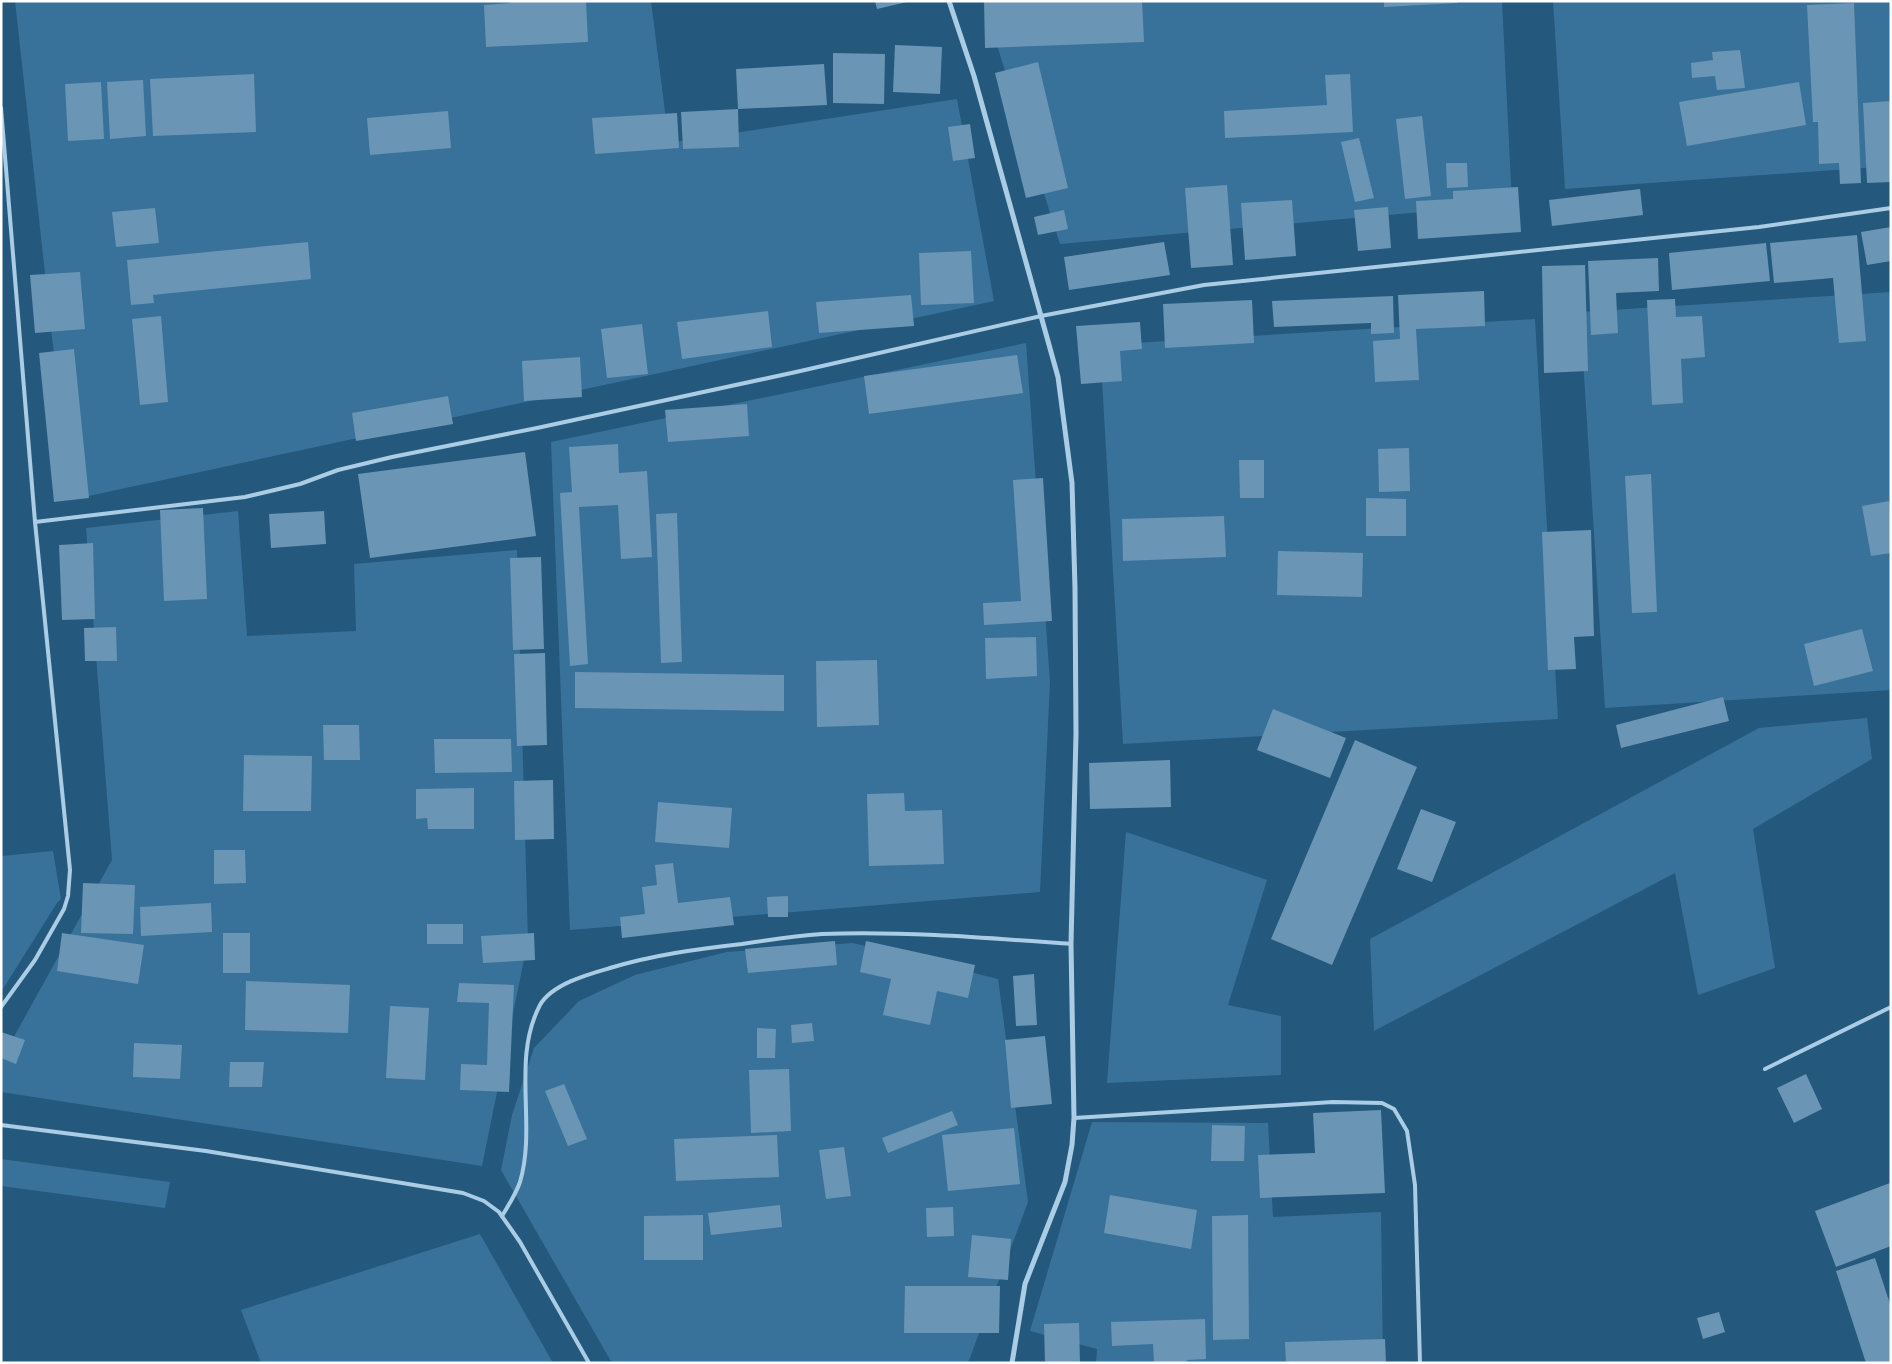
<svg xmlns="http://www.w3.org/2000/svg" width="1892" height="1364" font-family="Arial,sans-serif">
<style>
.green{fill:#38729a}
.building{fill:#6a95b4}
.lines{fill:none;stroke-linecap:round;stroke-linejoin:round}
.lane{stroke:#aacde5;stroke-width:4}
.street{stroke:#aacde5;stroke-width:5}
</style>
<rect width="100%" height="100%" fill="#25587d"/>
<g class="green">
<path d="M15 1H651L669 143 957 99 994 301 70 500Z"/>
<path d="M983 1H1502L1512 204 1060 244Z"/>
<path d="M1553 1H1891V166L1565 189Z"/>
<path d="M1891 292V690L1605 708 1580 312Z"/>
<path d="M1535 319 1558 719 1123 744 1100 345Z"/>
<path d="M1026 343 1050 682 1040 892 570 930 551 442Z"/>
<path d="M238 511 247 636 356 631 354 564 517 550 528 940 482 1166 1 1092V1060L112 860 86 528Z"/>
<path d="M1867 718 1872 759 1753 829 1775 968 1698 995 1675 873 1374 1031 1370 939 1759 728Z"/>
<path d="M1126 832 1267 880 1228 1005 1281 1016V1075L1107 1083Z"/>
<path d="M53 851 61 899 57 903 1 992V856Z"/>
<path d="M853 943 998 979 1028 1202 968 1363H612L501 1170 512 1115 534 1048 579 1001 635 975 727 952Z"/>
<path d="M1092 1122 1268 1123 1273 1217 1381 1212 1383 1363H1096L1097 1349 1030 1331Z"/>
<path d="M1 1159 170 1182 165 1208 1 1186Z"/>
<path d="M480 1234 553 1363H261L241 1310Z"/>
</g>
<g class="building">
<path d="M509 1H586L588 42 486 47 484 5 510 3Z"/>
<path d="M875 1H907V2L877 9Z"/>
<path d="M984 1H1142L1144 42 985 48Z"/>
<path d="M1384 1H1458V3L1384 7Z"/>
<path d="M1854 3 1861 183 1840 184 1839 163 1819 164 1818 122H1813L1807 5Z"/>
<path d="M895 45 942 47 940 94 893 92Z"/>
<path d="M1740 50 1745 88 1717 90 1715 76 1692 78 1691 63 1713 60 1712 52Z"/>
<path d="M833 53 885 54 884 104 833 103Z"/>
<path d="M1038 62 1068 188 1026 198 995 73Z"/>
<path d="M824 64 827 105 738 109 736 69Z"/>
<path d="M254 74 256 132 153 136 150 79Z"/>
<path d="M1350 74 1353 132 1225 138 1224 111 1327 105 1325 75Z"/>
<path d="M143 80 146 136 110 139 107 82Z"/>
<path d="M101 82 104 139 68 141 65 84Z"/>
<path d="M1799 82 1806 125 1687 146 1679 102Z"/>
<path d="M1891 101V182L1867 183 1863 103Z"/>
<path d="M738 109 739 147 683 149 681 112Z"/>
<path d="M448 111 451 148 370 155 367 118Z"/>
<path d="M677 113 679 148 595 154 592 118Z"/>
<path d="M1422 116 1431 196 1405 199 1396 119Z"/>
<path d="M970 124 975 158 953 161 948 127Z"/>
<path d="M1359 138 1374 198 1355 202 1341 142Z"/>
<path d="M1446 163H1467L1468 187 1447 188Z"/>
<path d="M1227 185 1233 265 1191 268 1185 188Z"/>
<path d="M1518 187 1521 232 1418 239 1416 201 1453 199V191Z"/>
<path d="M1640 189 1643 215 1552 226 1549 200Z"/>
<path d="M1292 200 1296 256 1245 260 1241 203Z"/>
<path d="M1388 207 1391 248 1358 251 1354 210Z"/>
<path d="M155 208 159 243 116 247 112 212Z"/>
<path d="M1064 210 1068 229 1038 235 1034 217Z"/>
<path d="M1891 227V261L1867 265 1861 232Z"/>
<path d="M1857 235 1866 341 1839 343 1833 278 1774 283 1770 243Z"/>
<path d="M308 242 311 279 153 295 154 303 131 305 127 260Z"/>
<path d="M1164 242 1170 275 1069 290 1064 257Z"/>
<path d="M1766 243 1770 281 1672 290 1669 253Z"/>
<path d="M971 251 974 303 921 305 919 253Z"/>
<path d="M1658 258 1659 291 1616 293 1618 333 1591 335 1588 261Z"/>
<path d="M1585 265 1588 371 1544 373 1542 266Z"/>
<path d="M80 272 85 329 35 333 30 275Z"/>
<path d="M1484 291 1485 326 1416 329 1419 380 1375 382 1373 341 1400 339 1398 295Z"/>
<path d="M911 295 914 326 819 333 816 302Z"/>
<path d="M1393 296 1394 333 1371 334V323L1274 327 1272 301Z"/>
<path d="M1675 299 1676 317 1702 316 1705 357 1681 359 1683 403 1652 405 1647 300Z"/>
<path d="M1252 300 1254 343 1165 348 1163 304Z"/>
<path d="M768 311 772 347 682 359 677 322Z"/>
<path d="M161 316 168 402 140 405 132 319Z"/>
<path d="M1140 322 1142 349 1120 351 1122 381 1081 384 1076 326Z"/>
<path d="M642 324 648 374 607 378 601 329Z"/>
<path d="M74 349 89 498 54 502 39 353Z"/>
<path d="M1017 355 1023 393 869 414 864 376Z"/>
<path d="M580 357 582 397 524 401 522 361Z"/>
<path d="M448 396 453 424 356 441 352 413Z"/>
<path d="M747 404 749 436 668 442 665 410Z"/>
<path d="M618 444 619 473 647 471 652 557 621 559 618 505 579 507 588 664 570 666 560 493 572 492 569 447Z"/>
<path d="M1409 448 1410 491 1379 492 1378 449Z"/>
<path d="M525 452 536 536 370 558 358 474Z"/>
<path d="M1239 460H1264V498H1240Z"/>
<path d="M1651 474 1657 612 1632 613 1625 476Z"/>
<path d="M1043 478 1052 621 984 625 983 603 1021 601 1013 480Z"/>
<path d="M1366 498 1406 499V536H1366Z"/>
<path d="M1889 501 1891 512V553L1871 556 1862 506Z"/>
<path d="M203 508 207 599 164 601 160 510Z"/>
<path d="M324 511 326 544 271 548 269 514Z"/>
<path d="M677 513 682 662 661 663 656 514Z"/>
<path d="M1224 516 1226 557 1123 561 1122 519Z"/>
<path d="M1591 530 1594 636 1574 637 1576 669 1548 670 1542 532Z"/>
<path d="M93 543 95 619 62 620 59 545Z"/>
<path d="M1278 551 1363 553 1362 597 1277 595Z"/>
<path d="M541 557 544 649 513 650 510 558Z"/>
<path d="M116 627 117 661H85L84 628Z"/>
<path d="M1862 629 1873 671 1814 686 1804 644Z"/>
<path d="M1036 637 1037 676 986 679 985 638Z"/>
<path d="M545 653 547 745 517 746 514 654Z"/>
<path d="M877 660 879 725 817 727 816 661Z"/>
<path d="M575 672 784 675V711L575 708Z"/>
<path d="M1723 697 1729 721 1621 748 1616 725Z"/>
<path d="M1273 709 1346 738 1330 778 1257 750Z"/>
<path d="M323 725H359L360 760H324Z"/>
<path d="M434 739H511L512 772 435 773Z"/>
<path d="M1355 740 1417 767 1332 965 1271 939Z"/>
<path d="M244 755 312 756 311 811H243Z"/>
<path d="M1170 760 1171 807 1090 809 1089 763Z"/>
<path d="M553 780 554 839 515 840 514 781Z"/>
<path d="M474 788V829H428L427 818 416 819V789Z"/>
<path d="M904 793 905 811 942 810 944 864 869 866 867 794Z"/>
<path d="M658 802 732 808 729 848 655 842Z"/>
<path d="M1421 809 1456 822 1432 882 1397 869Z"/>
<path d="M214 850H245L246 883 214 884Z"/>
<path d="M673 863 678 903 730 897 734 925 622 938 620 917 645 914 642 887 657 885 655 865Z"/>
<path d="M83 883 135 885 133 934 81 933Z"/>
<path d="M788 896V917H768L767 897Z"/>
<path d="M211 903 212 932 141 936 140 907Z"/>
<rect x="427" y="924" width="36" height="20"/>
<path d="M62 933 144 945 138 984 57 971Z"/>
<rect x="223" y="933" width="27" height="40"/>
<path d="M534 933 535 960 483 963 481 936Z"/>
<path d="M835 941 837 965 748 973 745 949Z"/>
<path d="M866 941 975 965 968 998 937 991 930 1025 883 1015 891 979 860 972Z"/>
<path d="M1034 974 1037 1025 1016 1026 1013 976Z"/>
<path d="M246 981 350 985 348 1033 245 1030Z"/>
<path d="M459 983 514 985 509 1092 460 1090 461 1064 487 1065 489 1003 457 1002Z"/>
<path d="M390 1006 429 1008 425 1080 386 1078Z"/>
<path d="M812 1023 814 1041 792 1043 791 1025Z"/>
<path d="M757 1028 776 1029 775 1058H757Z"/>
<path d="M1 1032 25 1040 16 1064 1 1058Z"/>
<path d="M1045 1036 1052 1104 1011 1108 1005 1040Z"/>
<path d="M134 1043 182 1045 180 1079 133 1077Z"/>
<path d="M230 1062H264L262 1087H229Z"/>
<path d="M789 1069 791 1131 751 1133 749 1070Z"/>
<path d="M1806 1074 1822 1109 1794 1123 1777 1088Z"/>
<path d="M564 1084 587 1139 568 1146 545 1091Z"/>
<path d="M1381 1110 1385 1193 1260 1198 1258 1155 1315 1153 1313 1113Z"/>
<path d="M952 1111 958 1125 888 1153 882 1138Z"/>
<path d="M1212 1125 1245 1126 1244 1161H1211Z"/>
<path d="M1014 1128 1020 1184 948 1191 942 1135Z"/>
<path d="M777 1135 779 1177 676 1181 674 1139Z"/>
<path d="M844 1147 851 1196 826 1199 819 1150Z"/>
<path d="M1890 1183 1891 1246 1836 1267 1815 1211Z"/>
<path d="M1110 1195 1197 1210 1191 1249 1104 1233Z"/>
<path d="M780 1205 782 1227 711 1235 708 1213Z"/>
<path d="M953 1207 954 1236 927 1237 926 1208Z"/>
<path d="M703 1215V1260H644V1216Z"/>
<path d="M1248 1215 1249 1339 1213 1340 1212 1216Z"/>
<path d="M972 1235 1011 1239 1008 1280 968 1277Z"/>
<path d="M1875 1258 1891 1307V1363H1866L1836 1271Z"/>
<path d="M905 1286H1000L999 1333H904Z"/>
<path d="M1719 1312 1725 1332 1703 1339 1697 1318Z"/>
<path d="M1205 1319 1206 1359 1187 1360V1363H1154L1153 1344 1112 1346 1111 1322Z"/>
<path d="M1079 1323 1080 1363H1045L1044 1324Z"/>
<path d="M1385 1339 1386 1363H1286L1285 1342Z"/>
</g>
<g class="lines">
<g class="lane">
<path d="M1 108 35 522 245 497 300 484 338 470 392 457 537 428 796 372 1041 316 1204 285 1759 227 1891 208"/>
<path d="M1 1007 35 960 64 909 68 896 70 870 35 522"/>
<path d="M1765 1069 1891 1007"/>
<path d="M1074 1118 1333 1102 1382 1103 1394 1109 1407 1131 1415 1185 1420 1363"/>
<path d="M1 1125 206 1151 463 1193 484 1201 499 1212 520 1242 589 1363"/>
<path d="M502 1216C508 1206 516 1194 520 1182 537 1125 511 1060 540 1005 552 984 589 974 610 968 653 955 697 949 742 944 768 940 795 936 822 934 905 931 988 938 1071 944"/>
</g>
<path class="street" d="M949 1 974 76 1058 377 1072 483 1075 588 1076 734 1071 944 1074 1118 1072 1145 1065 1182 1025 1284 1012 1363"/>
</g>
<rect width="1892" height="1364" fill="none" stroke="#ffffff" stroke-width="5"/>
</svg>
